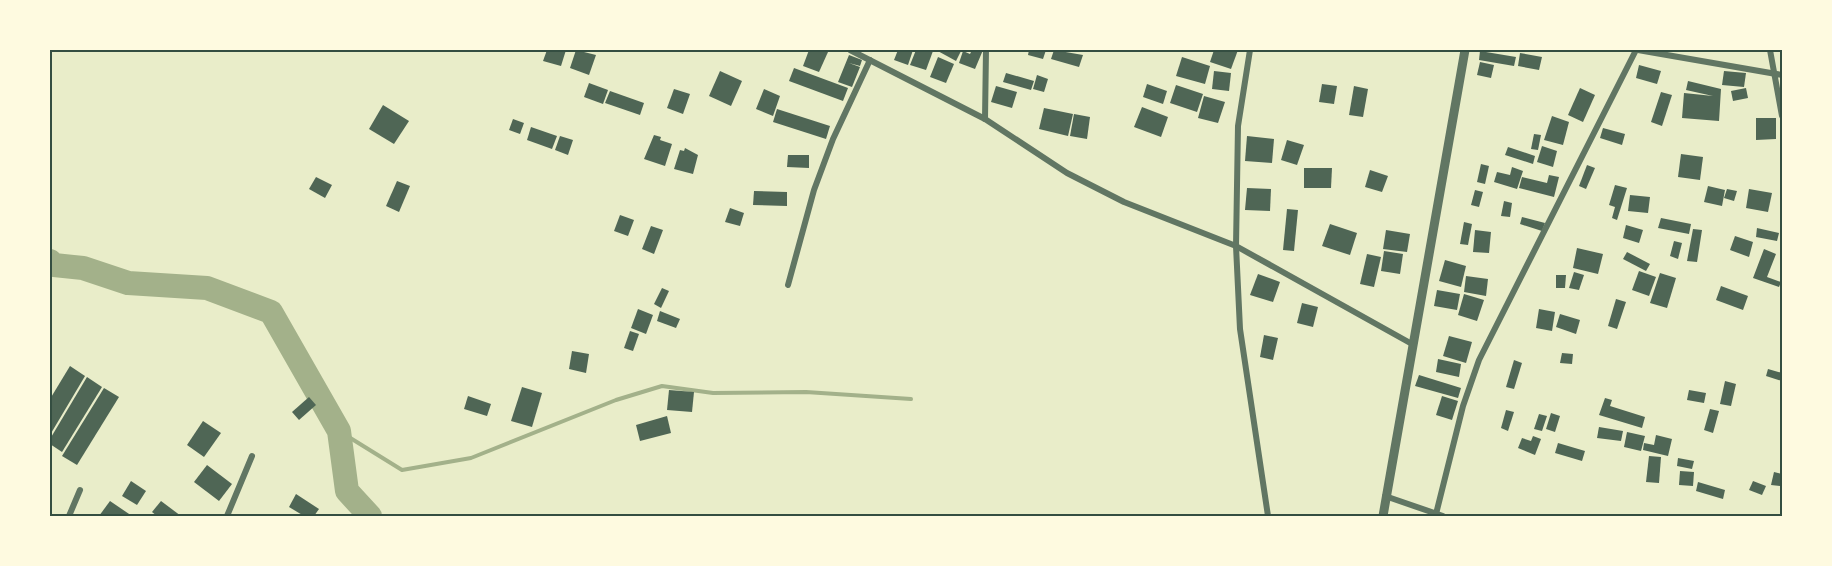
<svg xmlns="http://www.w3.org/2000/svg" width="1832" height="566" font-family="Overpass,sans-serif">
<style>
.lines{fill:none;stroke-linecap:round;stroke-linejoin:round}
.stream{stroke:#a3b18a;stroke-width:4}
.river{stroke:#a3b18a;stroke-width:24}
.building{fill:#4f6655}
.minor{stroke:#617663;stroke-width:6}
.tertiary{stroke:#617663;stroke-width:9}
.neatline{fill:none;stroke:#344e41;stroke-width:2}
</style>
<rect width="100%" height="100%" fill="#e9edc9"/>
<g class="lines">
<path class="stream" d="M339 431 402 470 471 458 616 400 662 386 713 393 806 392 911 399"/>
<path class="river" d="M50 261 54 265 83 268 128 283 207 288 271 312 339 431 347 491 370 516"/>
</g>
<g class="building">
<path d="M547 50H566L561 66 543 61Z"/>
<path d="M576 50 596 55 589 75 570 68Z"/>
<path d="M809 50 828 52 819 72 803 66Z"/>
<path d="M898 50H913L908 65 894 60Z"/>
<path d="M916 50 933 51 926 70 910 65Z"/>
<path d="M936 50H958L961 51 956 61Z"/>
<path d="M972 50H983L975 69 959 63 963 51 970 54Z"/>
<path d="M1029 50H1046L1043 59 1028 55Z"/>
<path d="M1054 50 1083 55 1079 67 1051 59Z"/>
<path d="M1214 50H1238L1231 69 1210 62Z"/>
<path d="M1480 51 1516 57 1514 66 1479 60Z"/>
<path d="M1520 53 1542 57 1539 70 1518 66Z"/>
<path d="M849 55 862 60 860 66 849 63 860 67 852 87 838 82Z"/>
<path d="M938 57 954 64 946 83 930 77Z"/>
<path d="M1182 57 1210 66 1205 84 1176 76Z"/>
<path d="M1480 62 1494 65 1491 78 1477 75Z"/>
<path d="M1639 65 1661 71 1657 84 1636 78Z"/>
<path d="M794 68 848 88 843 101 789 81Z"/>
<path d="M720 71 742 81 731 106 709 96Z"/>
<path d="M1214 71 1231 73 1229 91 1212 89Z"/>
<path d="M1724 71 1746 73 1744 87 1722 85Z"/>
<path d="M1006 73 1034 81 1031 90 1003 82Z"/>
<path d="M1037 75 1048 79 1044 92 1033 89Z"/>
<path d="M1688 81 1721 89 1719 121 1682 118 1684 93 1713 96 1686 90Z"/>
<path d="M589 83 608 90 603 104 584 97Z"/>
<path d="M1147 84 1167 91 1163 104 1143 97Z"/>
<path d="M1322 84 1337 86 1334 104 1319 102Z"/>
<path d="M1176 85 1203 94 1197 112 1170 103Z"/>
<path d="M996 86 1017 92 1012 108 991 102Z"/>
<path d="M1354 86 1368 89 1363 117 1349 115Z"/>
<path d="M1580 88 1595 95 1583 122 1568 115Z"/>
<path d="M1746 88 1748 98 1733 101 1731 91Z"/>
<path d="M674 89 690 94 683 114 667 108Z"/>
<path d="M764 89 780 96 773 116 756 109Z"/>
<path d="M610 91 644 103 640 115 605 103Z"/>
<path d="M1661 92 1672 95 1662 126 1651 122Z"/>
<path d="M1204 96 1225 102 1218 123 1198 118Z"/>
<path d="M383 105 409 121 394 144 369 129Z"/>
<path d="M1142 107 1168 117 1161 137 1134 127Z"/>
<path d="M1044 108 1073 114 1068 136 1039 129Z"/>
<path d="M777 109 830 126 826 139 773 122Z"/>
<path d="M1074 114 1090 117 1087 139 1070 136Z"/>
<path d="M1552 116 1569 122 1563 145 1544 140Z"/>
<path d="M1756 118H1776V139L1756 140Z"/>
<path d="M513 119 524 123 520 134 509 130Z"/>
<path d="M531 127 557 136 552 149 527 140Z"/>
<path d="M1603 128 1625 134 1622 145 1600 138Z"/>
<path d="M1534 134 1541 135 1538 150 1531 149Z"/>
<path d="M654 135 661 137 660 140 672 144 665 166 644 159Z"/>
<path d="M560 136 573 140 568 155 555 150Z"/>
<path d="M1247 136 1274 139 1272 163 1245 161Z"/>
<path d="M1287 140 1304 145 1297 165 1281 160Z"/>
<path d="M1542 146 1557 151 1553 167 1537 162Z"/>
<path d="M1508 147 1535 156 1533 164 1505 155Z"/>
<path d="M685 148 698 155 693 174 674 169 680 150 684 151Z"/>
<path d="M1681 154 1703 157 1700 180 1678 177Z"/>
<path d="M788 155H809V168L787 167Z"/>
<path d="M1481 164 1489 166 1485 184 1477 182Z"/>
<path d="M1587 165 1595 168 1586 189 1579 186Z"/>
<path d="M1512 167 1523 171 1517 189 1494 182 1497 172 1510 175Z"/>
<path d="M1304 168H1332L1331 188H1304Z"/>
<path d="M1370 170 1388 176 1382 192 1365 187Z"/>
<path d="M1549 175 1559 177 1554 197 1519 188 1522 177 1547 183Z"/>
<path d="M316 177 332 185 325 198 309 189Z"/>
<path d="M397 181 410 186 399 212 386 206Z"/>
<path d="M1615 185 1627 188 1617 220 1612 218 1615 207 1609 205Z"/>
<path d="M1708 186 1725 190 1722 206 1704 202Z"/>
<path d="M1247 188 1271 189 1270 211 1245 210Z"/>
<path d="M1727 189 1737 191 1734 201 1724 198Z"/>
<path d="M1749 189 1772 193 1768 212 1746 208Z"/>
<path d="M1475 190 1483 192 1479 207 1471 205Z"/>
<path d="M754 191 787 192V206L753 205Z"/>
<path d="M1630 195 1650 197 1648 213 1628 211Z"/>
<path d="M1504 201 1512 203 1510 217 1501 216Z"/>
<path d="M730 208 744 213 740 226 725 222Z"/>
<path d="M1287 209 1298 210 1294 251 1283 250Z"/>
<path d="M620 215 634 220 628 236 614 231Z"/>
<path d="M1522 217 1545 223 1542 231 1520 224Z"/>
<path d="M1661 218 1691 224 1689 234 1658 228Z"/>
<path d="M1464 222 1472 224 1468 245 1460 244Z"/>
<path d="M1330 224 1357 233 1350 255 1322 246Z"/>
<path d="M1626 225 1643 230 1639 243 1623 238Z"/>
<path d="M651 226 663 230 654 254 642 249Z"/>
<path d="M1757 228 1779 233 1777 241 1756 237Z"/>
<path d="M1693 229 1702 230 1697 262 1687 261Z"/>
<path d="M1386 230 1410 234 1407 252 1383 249Z"/>
<path d="M1475 230 1491 232 1489 253 1473 252Z"/>
<path d="M1735 236 1753 242 1749 257 1730 250Z"/>
<path d="M1674 241 1682 243 1678 259 1670 256Z"/>
<path d="M1577 248 1603 254 1598 274 1573 268Z"/>
<path d="M1764 249 1776 254 1767 277 1781 282 1779 287 1753 278Z"/>
<path d="M1384 251 1403 254 1400 274 1381 271Z"/>
<path d="M1627 252 1650 264 1646 271 1623 259Z"/>
<path d="M1367 254 1381 257 1374 287 1360 284Z"/>
<path d="M1445 260 1466 266 1461 287 1439 281Z"/>
<path d="M1639 271 1656 277 1649 296 1632 290Z"/>
<path d="M1574 272 1584 275 1579 290 1569 288Z"/>
<path d="M1660 273 1676 278 1667 308 1650 303Z"/>
<path d="M1258 274 1280 282 1273 302 1250 295Z"/>
<path d="M1556 275H1566L1565 288H1556Z"/>
<path d="M1466 276 1488 279 1486 296 1464 292Z"/>
<path d="M1721 286 1748 296 1743 310 1716 300Z"/>
<path d="M662 288 669 291 661 308 654 304Z"/>
<path d="M1437 290 1460 294 1457 310 1434 306Z"/>
<path d="M1464 294 1484 300 1477 321 1458 315Z"/>
<path d="M1616 299 1626 302 1617 329 1608 326Z"/>
<path d="M1302 303 1318 307 1313 327 1297 323Z"/>
<path d="M638 309 653 315 646 334 631 328Z"/>
<path d="M1539 309 1555 312 1552 331 1536 328Z"/>
<path d="M660 311 680 319 676 328 657 321Z"/>
<path d="M1560 314 1580 320 1576 334 1556 327Z"/>
<path d="M630 331 639 334 633 351 624 348Z"/>
<path d="M1264 335 1278 338 1273 360 1260 357Z"/>
<path d="M1449 336 1472 342 1466 363 1443 356Z"/>
<path d="M572 351 589 354 586 373 569 369Z"/>
<path d="M1562 353 1573 354 1572 364 1560 363Z"/>
<path d="M1438 359 1461 364 1459 377 1436 372Z"/>
<path d="M1514 360 1522 363 1514 389 1506 387Z"/>
<path d="M70 366 85 376 50 435V399Z"/>
<path d="M1768 369 1782 373V381L1766 376Z"/>
<path d="M1419 375 1461 388 1458 398 1415 386Z"/>
<path d="M87 377 102 387 62 452 50 444V439Z"/>
<path d="M1725 381 1736 384 1731 406 1720 404Z"/>
<path d="M522 387 542 393 532 427 511 421Z"/>
<path d="M104 388 119 397 77 465 62 456Z"/>
<path d="M669 390 694 392 692 412 667 410Z"/>
<path d="M1689 390 1706 393 1704 403 1687 400Z"/>
<path d="M468 396 491 404 487 416 464 409Z"/>
<path d="M1442 396 1458 401 1452 420 1436 415Z"/>
<path d="M309 397 316 405 299 420 292 412Z"/>
<path d="M1605 398 1612 400 1610 406 1645 417 1642 428 1599 415Z"/>
<path d="M1710 409 1719 411 1713 433 1704 430Z"/>
<path d="M1506 410 1514 412 1508 431 1501 428Z"/>
<path d="M1551 413 1560 416 1555 432 1546 429Z"/>
<path d="M1539 414 1547 416 1542 431 1534 429Z"/>
<path d="M667 416 671 433 640 441 636 425Z"/>
<path d="M203 421 221 433 204 457 187 445Z"/>
<path d="M1599 427 1623 431 1621 441 1597 438Z"/>
<path d="M1627 432 1645 436 1641 451 1624 447Z"/>
<path d="M1656 435 1672 439 1668 456 1643 450 1644 443 1654 445Z"/>
<path d="M1533 436 1541 439 1535 455 1518 448 1522 438 1531 441Z"/>
<path d="M1558 443 1585 451 1582 461 1555 453Z"/>
<path d="M1649 456 1661 457 1659 483 1646 482Z"/>
<path d="M1678 458 1694 461 1692 469 1677 466Z"/>
<path d="M207 465 232 484 219 501 194 482Z"/>
<path d="M1680 471 1694 472 1693 486 1679 485Z"/>
<path d="M1774 472 1782 474 1780 486 1771 485Z"/>
<path d="M131 481 146 491 137 505 122 496Z"/>
<path d="M1753 481 1766 486 1762 495 1749 490Z"/>
<path d="M1698 482 1725 490 1723 499 1696 491Z"/>
<path d="M296 494 319 509 314 516H304L289 507Z"/>
<path d="M110 501 132 516H99Z"/>
<path d="M161 501 181 516H157L152 512Z"/>
</g>
<g class="lines">
<g class="minor">
<path d="M850 50 985 119 1067 173 1124 202 1236 246 1412 344"/>
<path d="M1250 50 1238 126 1236 246 1240 329 1268 516"/>
<path d="M1638 50 1782 75"/>
<path d="M1770 50 1782 116"/>
<path d="M985 119 986 50"/>
<path d="M788 285 814 190 833 139 870 60"/>
<path d="M1385 496 1443 516"/>
<path d="M1436 514 1463 406 1479 360 1636 50"/>
<path d="M69 516 80 490"/>
<path d="M227 516 252 456"/>
</g>
<path class="tertiary" d="M1383 516 1465 50"/>
</g>
<rect width="1832" height="566" fill="none" stroke="#fefae0" stroke-width="102"/>
<rect x="51" y="51" width="1730" height="464" class="neatline"/>
</svg>
